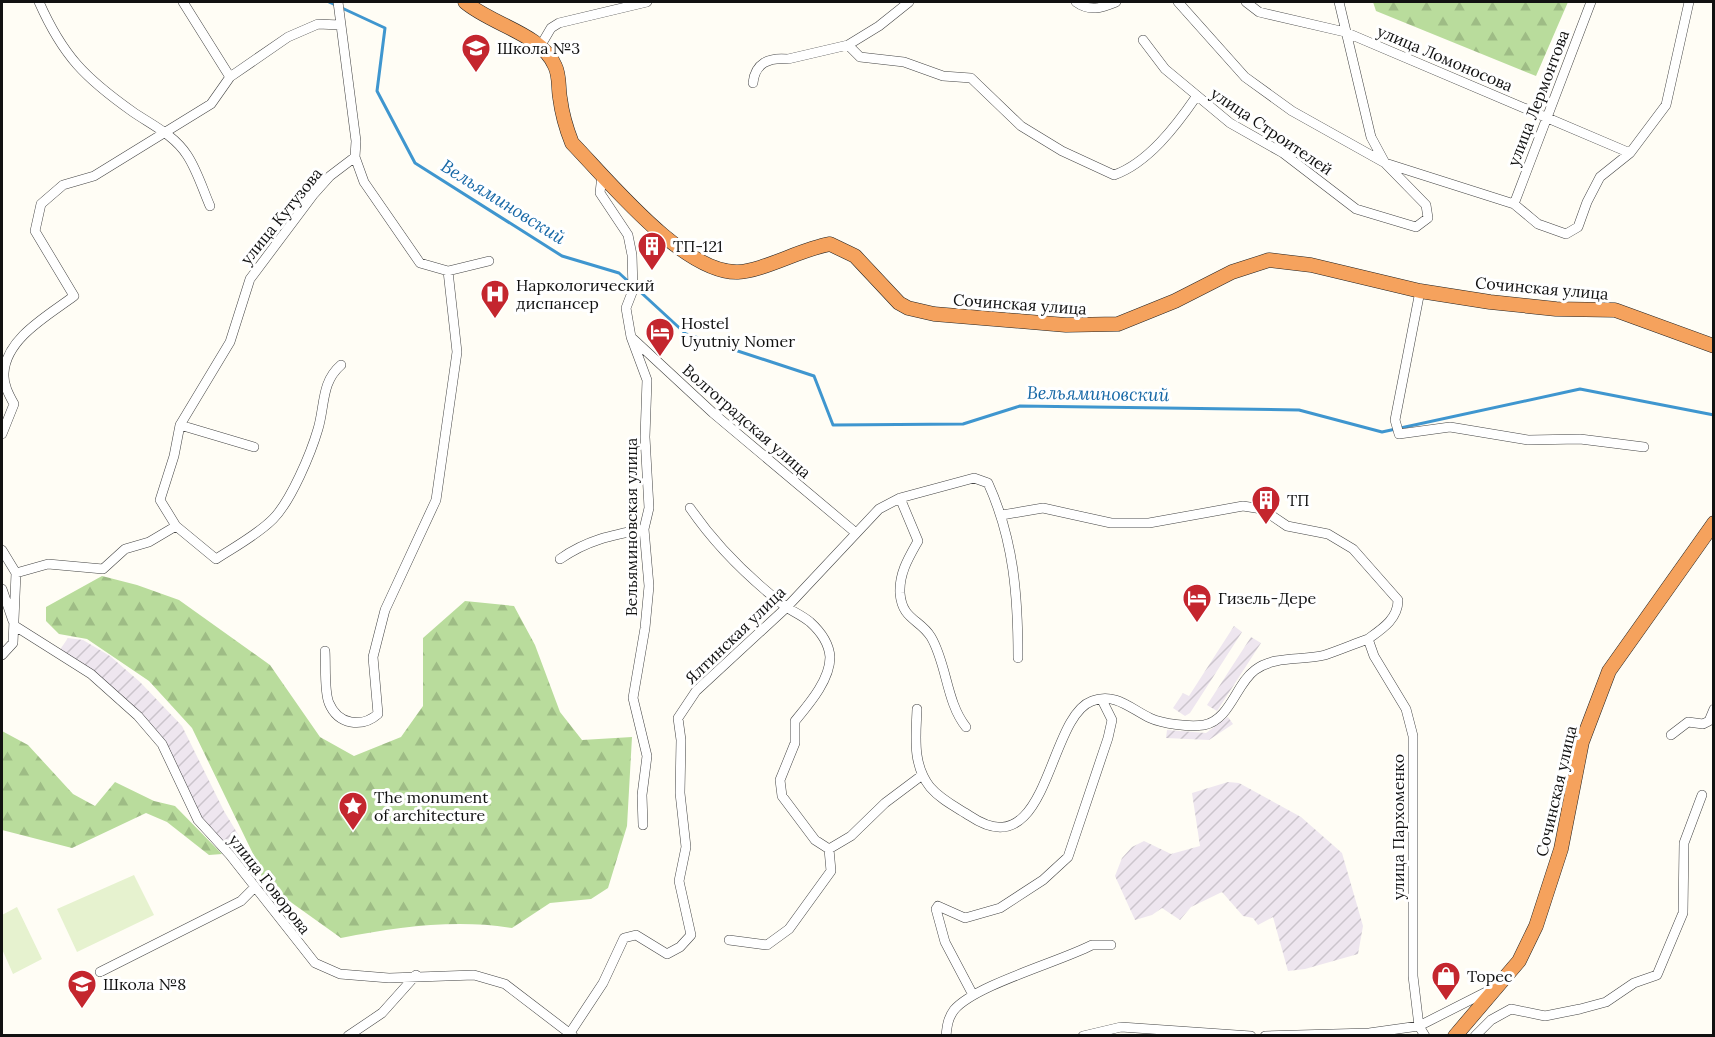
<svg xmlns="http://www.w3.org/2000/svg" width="1715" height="1037" font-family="Lora,serif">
  <defs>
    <pattern id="industrial-furrows" width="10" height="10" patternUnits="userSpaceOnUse" patternTransform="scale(1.5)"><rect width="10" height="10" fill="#eee6ef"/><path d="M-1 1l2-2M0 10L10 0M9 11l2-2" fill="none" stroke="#cbc4cc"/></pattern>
    <pattern id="forest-firs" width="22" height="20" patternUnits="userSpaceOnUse" patternTransform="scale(1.5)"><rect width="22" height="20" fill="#b9dc9c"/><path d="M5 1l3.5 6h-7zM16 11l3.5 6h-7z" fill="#9ebc85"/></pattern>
  </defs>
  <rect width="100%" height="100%" fill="#fffdf5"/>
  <path fill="url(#industrial-furrows)" d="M 1234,626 L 1242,632 L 1190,713 L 1185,716 L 1173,708 L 1183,693 L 1189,696 Z
    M 1251,637 L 1261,643 L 1217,711 L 1207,705 Z
    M 68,638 L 83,640 L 110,656 L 140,682 L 182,726 L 224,811 L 242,841 L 245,858 L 232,854 L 220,843 L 193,805 L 164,744 L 59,651 Z
    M 1228,717 L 1233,724 L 1209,740 L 1166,738 L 1167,730 L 1206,733 Z
    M 1228,782 L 1239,783 L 1301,817 L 1342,853 L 1363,926 L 1358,954 L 1305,969 L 1288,971 L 1273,917 L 1258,925 L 1253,918 L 1243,916 L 1222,892 L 1191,907 L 1180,920 L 1162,908 L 1152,915 L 1135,920 L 1115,876 L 1122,858 L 1132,847 L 1144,841 L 1171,854 L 1200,846 L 1192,793 Z"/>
  <path fill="url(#forest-firs)" d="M 1373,2 L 1568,2 L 1536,76 L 1376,11 Z
    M 102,576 L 137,585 L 179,600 L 270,665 L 320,737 L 354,756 L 401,737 L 423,706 L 423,638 L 465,601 L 514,606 L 535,645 L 560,712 L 582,740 L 632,737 L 627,826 L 608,888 L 591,899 L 550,903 L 512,928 C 454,919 399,927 341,938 L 264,883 L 256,860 L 192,728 L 149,681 L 87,639 L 59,634 L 46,621 L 46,607 Z
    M 2,731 L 28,745 L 73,794 L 95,806 L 115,782 L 154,801 L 175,806 L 222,854 L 209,855 L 167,822 L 146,813 L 72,848 L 2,830 Z"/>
  <path fill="#e6f2cf" d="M 134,875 L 154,915 L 77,952 L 57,909 Z
    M 17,907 L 42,959 L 13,974 L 2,949 L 2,915 Z"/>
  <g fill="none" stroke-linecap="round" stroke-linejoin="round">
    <path stroke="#3f96cf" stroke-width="3" d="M 329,2 L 385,28 L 377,91 L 415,163 L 562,256 L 619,273 L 630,283
      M 635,287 L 686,334 L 814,376 L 833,425 L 963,424 L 1020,406 L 1299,410 L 1382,432 L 1580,389 L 1714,415"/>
    <g stroke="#444" stroke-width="10">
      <path id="minor" d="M 39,2 C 63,56 85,78 133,112 C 152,125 174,135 187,155 C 197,170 203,190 210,206
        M 183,2 L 230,77
        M 338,2 L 356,141 L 355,157 L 364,182 L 420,263 L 448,271 L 489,261
        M 1076,2 C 1090,12 1101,8 1116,2
        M 1178,2 L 1245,77 L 1292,111 L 1385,163 L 1514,204 L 1538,224 L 1566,234 L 1578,227 L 1587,202 L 1600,177 L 1630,153 L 1666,105 L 1689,2
        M 1246,2 L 1259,12 L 1345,32 L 1630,153
        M 1143,40 L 1165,69 L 1230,123 L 1283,153 L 1356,209 L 1416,227 L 1428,218 L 1426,205 L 1385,163 L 1371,137 L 1339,2
        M 541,45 L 551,28 L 559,23 L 647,2
        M 848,45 L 860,57 L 904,62 L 943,76 L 971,78 L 1021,126 L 1062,151 L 1114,175 C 1148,163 1176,126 1196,97
        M 753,83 C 755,63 769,57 788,59 L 848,45 L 879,26 L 909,2
        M 602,175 L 600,193 L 628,235 L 632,255 L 633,290 L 626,308 L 631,337 L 713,413 L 856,533
        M 1514,204 L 1591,2
        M 1420,291 L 1395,420 L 1399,434 L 1450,427 L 1528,440 L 1580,439 L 1644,447
        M 631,337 L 647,380 L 645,437 L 649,508 L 644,529 L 649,586 L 645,628 L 633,698 L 647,756 L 642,795 L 643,825
        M 341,365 C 321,382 325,406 318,429 C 311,453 291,501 273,519 C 257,535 236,546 216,559 L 176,526 L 160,500 L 174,456 L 180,425 L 230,342 L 250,279 L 313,195 L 330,176 L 355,157
        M 180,425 L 254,447
        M 2,434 L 14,404 C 9,395 3,384 4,373 C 6,338 49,315 74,296 L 35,231 L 41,204 L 63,185 L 94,176 L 211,104 L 230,77 L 288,37 L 318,24 L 340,25
        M 900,498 L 918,541 C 909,557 899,573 900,593 C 902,620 920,619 931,637 C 947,664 946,702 966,727
        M 690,508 C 716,546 750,579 786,607 C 794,612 803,616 810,622 C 820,631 829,643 830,657 C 830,680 809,704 795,721 L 795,743 L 780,780 L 782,796 L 815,840 L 829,849 L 851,836 L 885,803 L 921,776
        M 1002,515 L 1043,508 L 1111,523 L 1149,523 L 1243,506 L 1262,509 L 1287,526 L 1328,534 L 1353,549 L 1398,600 C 1398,619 1382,629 1368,639 L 1374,656 L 1406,709 L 1413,736 L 1413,976 L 1419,1026 L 1425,1036
        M 2,550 L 16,573 L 13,643 L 2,655
        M 560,559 C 587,540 612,535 644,529
        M 16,573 L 48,564 L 103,569 L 125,549 L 149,542 L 176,526
        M 2,589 L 13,621
        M 15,626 L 91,674 L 138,716 L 162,744 L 198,820 L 230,855 L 315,963 L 340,974 L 389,978 L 474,975 L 505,984 L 573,1036
        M 325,651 C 326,664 324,692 329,703 C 338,725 362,728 378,714 L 373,657 L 385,610 L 436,500 L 457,352 L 448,271
        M 917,709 C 916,736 912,764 930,787 C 941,800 956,807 970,816 C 1049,869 1047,717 1092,701 C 1115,692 1131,709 1150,718 C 1163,724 1189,727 1204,725 C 1230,720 1236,684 1255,670 C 1275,655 1303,661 1325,655 C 1340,650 1354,644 1368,639
        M 1671,735 L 1688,722 L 1703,724 L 1709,721 L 1714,709
        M 729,940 L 767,945 L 789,929 L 831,871 L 829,849
        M 100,972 L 241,901 L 255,887
        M 973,995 L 945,942 L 936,909 L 938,906 L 965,918 L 1000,908 L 1043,880 L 1068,857 L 1108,738 L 1112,720 L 1102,700
        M 570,1033 L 603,983 L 624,938 L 636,935 L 667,954 L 680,947 L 691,935 L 679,881 L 686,847 L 680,793 L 681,740 L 678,718 L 696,691 L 787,607 L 879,509 L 900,498 L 974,478 L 988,483 C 1014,540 1018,597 1018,658
        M 348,1036 L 382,1013 L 416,975
        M 946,1036 C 947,1026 948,1018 954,1010 C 975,985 1059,962 1092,945 L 1111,945
        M 1083,1036 L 1121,1027 L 1251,1036
        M 1265,1036 L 1369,1033 L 1419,1026 L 1492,989
        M 1475,1036 L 1491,1020 L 1511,1009 L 1545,1016 L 1580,1009 L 1606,1002 L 1634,983 L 1657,975 L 1683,913 L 1684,843 L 1702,795"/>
    </g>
    <g stroke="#222" stroke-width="15">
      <path id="highway" d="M 465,2 C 492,25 542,34 555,66 C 560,76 558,87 560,98 C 562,114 566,128 572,143 C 608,180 684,274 738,272 C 763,271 801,249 830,244 L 855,256 L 899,303 L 908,308 L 934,314 L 1066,325 L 1118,324 L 1175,301 L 1232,272 L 1269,260 L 1311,265 L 1420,291 L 1490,302 L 1556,309 L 1615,310 L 1714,346
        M 1455,1036 L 1519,961 L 1536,926 L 1561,849 L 1582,742 L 1609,671 L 1714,523"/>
    </g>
    <use href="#minor" stroke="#fff" stroke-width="9"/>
    <use href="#highway" stroke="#f5a25d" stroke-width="14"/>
  </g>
  <defs>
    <g id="school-pin" transform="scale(1.5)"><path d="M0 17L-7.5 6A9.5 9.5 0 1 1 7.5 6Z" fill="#c4262e" stroke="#fff"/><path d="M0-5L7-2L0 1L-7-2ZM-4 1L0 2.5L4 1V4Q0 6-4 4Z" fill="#fff"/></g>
    <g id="building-pin" transform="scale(1.5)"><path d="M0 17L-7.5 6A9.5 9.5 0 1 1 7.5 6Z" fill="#c4262e" stroke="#fff"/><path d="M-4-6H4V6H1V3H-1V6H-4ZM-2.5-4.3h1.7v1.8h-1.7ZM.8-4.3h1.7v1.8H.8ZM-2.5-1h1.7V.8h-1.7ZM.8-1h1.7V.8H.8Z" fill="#fff"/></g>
    <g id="hospital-pin" transform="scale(1.5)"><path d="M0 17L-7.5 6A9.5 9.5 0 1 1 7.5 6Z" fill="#c4262e" stroke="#fff"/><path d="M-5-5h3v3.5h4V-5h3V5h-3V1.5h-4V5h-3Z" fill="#fff"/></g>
    <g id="hotel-pin" transform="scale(1.5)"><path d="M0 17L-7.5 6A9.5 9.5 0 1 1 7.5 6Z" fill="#c4262e" stroke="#fff"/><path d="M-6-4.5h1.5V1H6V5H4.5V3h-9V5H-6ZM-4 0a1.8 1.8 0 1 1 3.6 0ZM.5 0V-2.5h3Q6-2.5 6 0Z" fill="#fff"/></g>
    <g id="sight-pin" transform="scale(1.5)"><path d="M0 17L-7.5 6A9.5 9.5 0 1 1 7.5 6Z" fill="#c4262e" stroke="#fff"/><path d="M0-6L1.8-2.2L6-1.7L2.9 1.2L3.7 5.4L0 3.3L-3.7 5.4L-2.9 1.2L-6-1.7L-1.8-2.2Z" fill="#fff"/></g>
    <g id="shop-pin" transform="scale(1.5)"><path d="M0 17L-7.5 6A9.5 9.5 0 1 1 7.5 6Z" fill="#c4262e" stroke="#fff"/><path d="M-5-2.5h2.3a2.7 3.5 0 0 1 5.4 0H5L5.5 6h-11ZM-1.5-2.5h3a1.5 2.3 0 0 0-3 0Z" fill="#fff"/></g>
  </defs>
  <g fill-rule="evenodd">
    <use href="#school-pin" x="476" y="48"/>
    <use href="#building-pin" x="652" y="246"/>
    <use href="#hospital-pin" x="495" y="294"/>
    <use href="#hotel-pin" x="660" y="332"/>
    <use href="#building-pin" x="1266" y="500"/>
    <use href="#hotel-pin" x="1197" y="598"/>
    <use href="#sight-pin" x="353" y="806"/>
    <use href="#shop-pin" x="1446" y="976"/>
    <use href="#school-pin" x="82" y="984"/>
  </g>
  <g text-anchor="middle" stroke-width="6" stroke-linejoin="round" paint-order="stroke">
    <g font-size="16" fill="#111" stroke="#fff" text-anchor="start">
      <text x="497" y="54">Школа №3</text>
      <text x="673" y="252">ТП-121</text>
      <text x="516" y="291">Наркологический<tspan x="516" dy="18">диспансер</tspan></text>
      <text x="681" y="329">Hostel<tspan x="681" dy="18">Uyutniy Nomer</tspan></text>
      <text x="1287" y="506">ТП</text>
      <text x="1218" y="604">Гизель-Дере</text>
      <text x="374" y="803">The monument<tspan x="374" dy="18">of architecture</tspan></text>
      <text x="1467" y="982">Торес</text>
      <text x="103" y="990">Школа №8</text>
    </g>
    <g font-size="16" fill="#111" stroke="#fff">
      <text transform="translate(1445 58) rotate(23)" y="6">улица Ломоносова</text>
      <text transform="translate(1538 98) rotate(-69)" y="6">улица Лермонтова</text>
      <text transform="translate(1272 131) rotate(34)" y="6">улица Строителей</text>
      <text transform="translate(281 216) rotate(-51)" y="6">улица Кутузова</text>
      <text transform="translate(1542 288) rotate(5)" y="6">Сочинская улица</text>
      <text transform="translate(1020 304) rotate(4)" y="6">Сочинская улица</text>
      <text transform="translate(747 421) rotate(41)" y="6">Волгоградская улица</text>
      <text transform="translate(631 527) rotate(-90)" y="6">Вельяминовская улица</text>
      <text transform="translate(735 635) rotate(-44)" y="6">Ялтинская улица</text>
      <text transform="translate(1556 791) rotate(-77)" y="6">Сочинская улица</text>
      <text transform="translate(1398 827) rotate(-90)" y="6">улица Пархоменко</text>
      <text transform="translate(270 884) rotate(52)" y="6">улица Говорова</text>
    </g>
    <g font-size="18" font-style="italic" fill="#1768a6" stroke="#fff">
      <text transform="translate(503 202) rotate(32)" y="6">Вельяминовский</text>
      <text transform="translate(1098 394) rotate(1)" y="6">Вельяминовский</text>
    </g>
  </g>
  <rect width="1715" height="1037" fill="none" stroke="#111111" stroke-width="6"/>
</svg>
